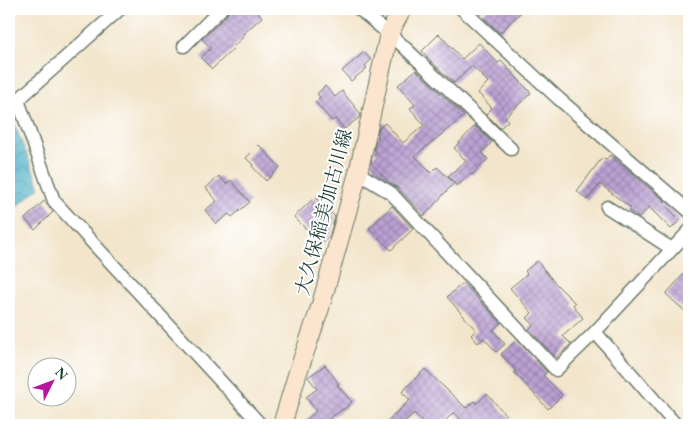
<svg xmlns="http://www.w3.org/2000/svg" width="698" height="434" font-family="'EB Garamond','Noto Serif JP',serif">
  <defs>
    <pattern id="water-waves" width="16" height="10" patternUnits="userSpaceOnUse" patternTransform="scale(1.25)"><rect width="16" height="10" fill="#44abc4"/><path d="M0 5q4-4 8 0t8 0" fill="none" stroke="#388ca0"/></pattern>
    <pattern id="building-cross-hatch" width="8" height="8" patternUnits="userSpaceOnUse" patternTransform="scale(1.25)"><rect width="8" height="8" fill="#bba1d3"/><path d="M0 0l8 8M0 8l8-8" fill="none" stroke="#9784ac"/></pattern>
  </defs>
  <rect width="100%" height="100%" fill="#fff"/>
  <filter id="ink" filterUnits="userSpaceOnUse"><feTurbulence type="fractalNoise" baseFrequency=".02" numOctaves="2"/><feDisplacementMap in="SourceGraphic" scale="10" xChannelSelector="R" yChannelSelector="G"/><feConvolveMatrix kernelMatrix="1 2 1 2 8 2 1 2 1" color-interpolation-filters="sRGB"/></filter>
  <filter id="wash" filterUnits="userSpaceOnUse"><feTurbulence type="fractalNoise" baseFrequency=".0096" numOctaves="4" result="noise"/><feDisplacementMap in="SourceGraphic" scale="20" xChannelSelector="R" yChannelSelector="G"/><feGaussianBlur stdDeviation="1.12" result="paint"/><feColorMatrix in="noise" values="0 0 0 0 0 0 0 0 0 0 0 0 0 0 0 0 0 1.4 0 .05"/><feComposite in="paint" operator="in"/></filter>
  <g filter="url(#wash)">
    <rect width="100%" height="100%" fill="#f2e5cb"/>
    <path fill="url(#water-waves)" stroke="#32747c" d="M 9,111 L 40,187 L 9,213 Z"/>
    <g id="blocks">
      <path fill="url(#building-cross-hatch)" d="M 229,9 L 255,9 L 262,17 L 243,34 L 245,35 L 233,47 L 234,48 L 212,69 L 201,58 L 211,48 L 202,39 L 227,15 Z
        M 487,9 L 524,9 L 500,33 L 481,15 Z
        M 439,34 L 462,59 L 479,43 L 498,63 L 501,61 L 531,93 L 505,117 L 508,121 L 500,128 L 486,114 L 492,108 L 478,93 L 488,82 L 472,66 L 454,83 L 429,59 L 422,51 Z
        M 364,52 L 371,60 L 365,66 L 367,68 L 351,81 L 342,71 Z
        M 416,70 L 464,116 L 415,156 L 431,173 L 437,167 L 454,183 L 424,216 L 397,187 L 389,182 L 371,163 L 372,157 L 377,153 L 374,149 L 376,140 L 379,138 L 377,136 L 379,128 L 385,123 L 403,143 L 424,125 L 410,108 L 415,105 L 398,85 Z
        M 325,86 L 335,97 L 342,91 L 360,113 L 360,117 L 344,129 L 335,119 L 332,121 L 315,102 L 320,97 L 317,94 Z
        M 475,126 L 492,142 L 482,153 L 488,159 L 472,175 L 471,174 L 457,186 L 448,176 L 466,161 L 454,148 Z
        M 259,145 L 280,167 L 266,181 L 252,166 L 253,165 L 246,158 Z
        M 610,155 L 665,201 L 664,204 L 680,220 L 671,229 L 649,207 L 639,218 L 629,210 L 631,208 L 600,184 L 587,200 L 577,191 L 602,158 L 606,160 Z
        M 219,176 L 226,184 L 231,180 L 250,202 L 232,217 L 229,214 L 216,224 L 205,210 L 217,201 L 206,188 Z
        M 315,197 L 335,217 L 329,237 L 321,244 L 294,217 Z
        M 44,201 L 53,212 L 35,230 L 25,219 Z
        M 392,206 L 413,229 L 391,250 L 369,228 Z
        M 537,261 L 555,283 L 575,303 L 573,305 L 583,318 L 563,336 L 571,344 L 556,358 L 529,329 L 534,325 L 527,318 L 532,313 L 510,288 L 527,274 L 525,271 Z
        M 689,268 L 689,315 L 666,294 Z
        M 463,283 L 501,323 L 493,330 L 505,344 L 496,352 L 484,338 L 478,343 L 471,335 L 476,330 L 447,297 Z
        M 517,340 L 547,372 L 543,375 L 562,395 L 548,409 L 514,372 L 516,371 L 501,354 Z
        M 325,365 L 339,384 L 337,385 L 352,402 L 343,410 L 343,409 L 320,425 L 300,425 L 316,411 L 306,397 L 317,389 L 308,377 Z
        M 425,369 L 466,408 L 475,401 L 476,404 L 487,394 L 515,425 L 466,425 L 454,412 L 441,425 L 426,425 L 414,413 L 401,425 L 383,425 L 410,400 L 402,392 Z"/>
    </g>
  </g>
  <g filter="url(#ink)">
    <use href="#blocks" fill-opacity="0" stroke="#697869" stroke-width="1"/>
    <g fill="none" stroke-linecap="round" stroke-linejoin="round">
      <g stroke="#697869" stroke-width="15">
        <path id="minor" d="M 120,9 L 18,100 L 54,201 L 261,425
          M 359,9 L 401,44 L 511,149
          M 462,9 L 559,99 L 689,211
          M 184,46 L 221,9
          M 358,173 L 391,193 L 556,370 L 595,332 L 689,231
          M 607,207 L 672,249
          M 595,332 L 676,425"/>
      </g>
      <g stroke="#697869" stroke-width="20">
        <path id="secondary" d="M 282,425 L 297,375 L 320,308 L 358,173 L 389,34 L 402,9"/>
      </g>
      <use href="#minor" stroke="#fff" stroke-width="12"/>
      <use href="#secondary" stroke="#fbe5cf" stroke-width="18"/>
    </g>
  </g>
  <g text-anchor="middle" stroke-width="4" stroke-linejoin="round" paint-order="stroke">
    <g font-size="19" fill="#1f3d34" stroke="#fff">
      <text transform="translate(323 212) rotate(-75)" y="7">大久保稲美加古川線</text>
    </g>
  </g>
  <rect width="698" height="434" fill="none" stroke="#fff" stroke-width="30"/>
  <g transform="translate(52 382) rotate(48)"><circle r="24" fill="#ffffff" stroke="#a5b1ae"/>
  <path d="M0-4L9 19L0 12L-9 19Z" fill="#b5179e"/>
  <text y="-8" font-size="14" font-weight="bold" text-anchor="middle" fill="#1f3d34">N</text>
  </g>
</svg>
